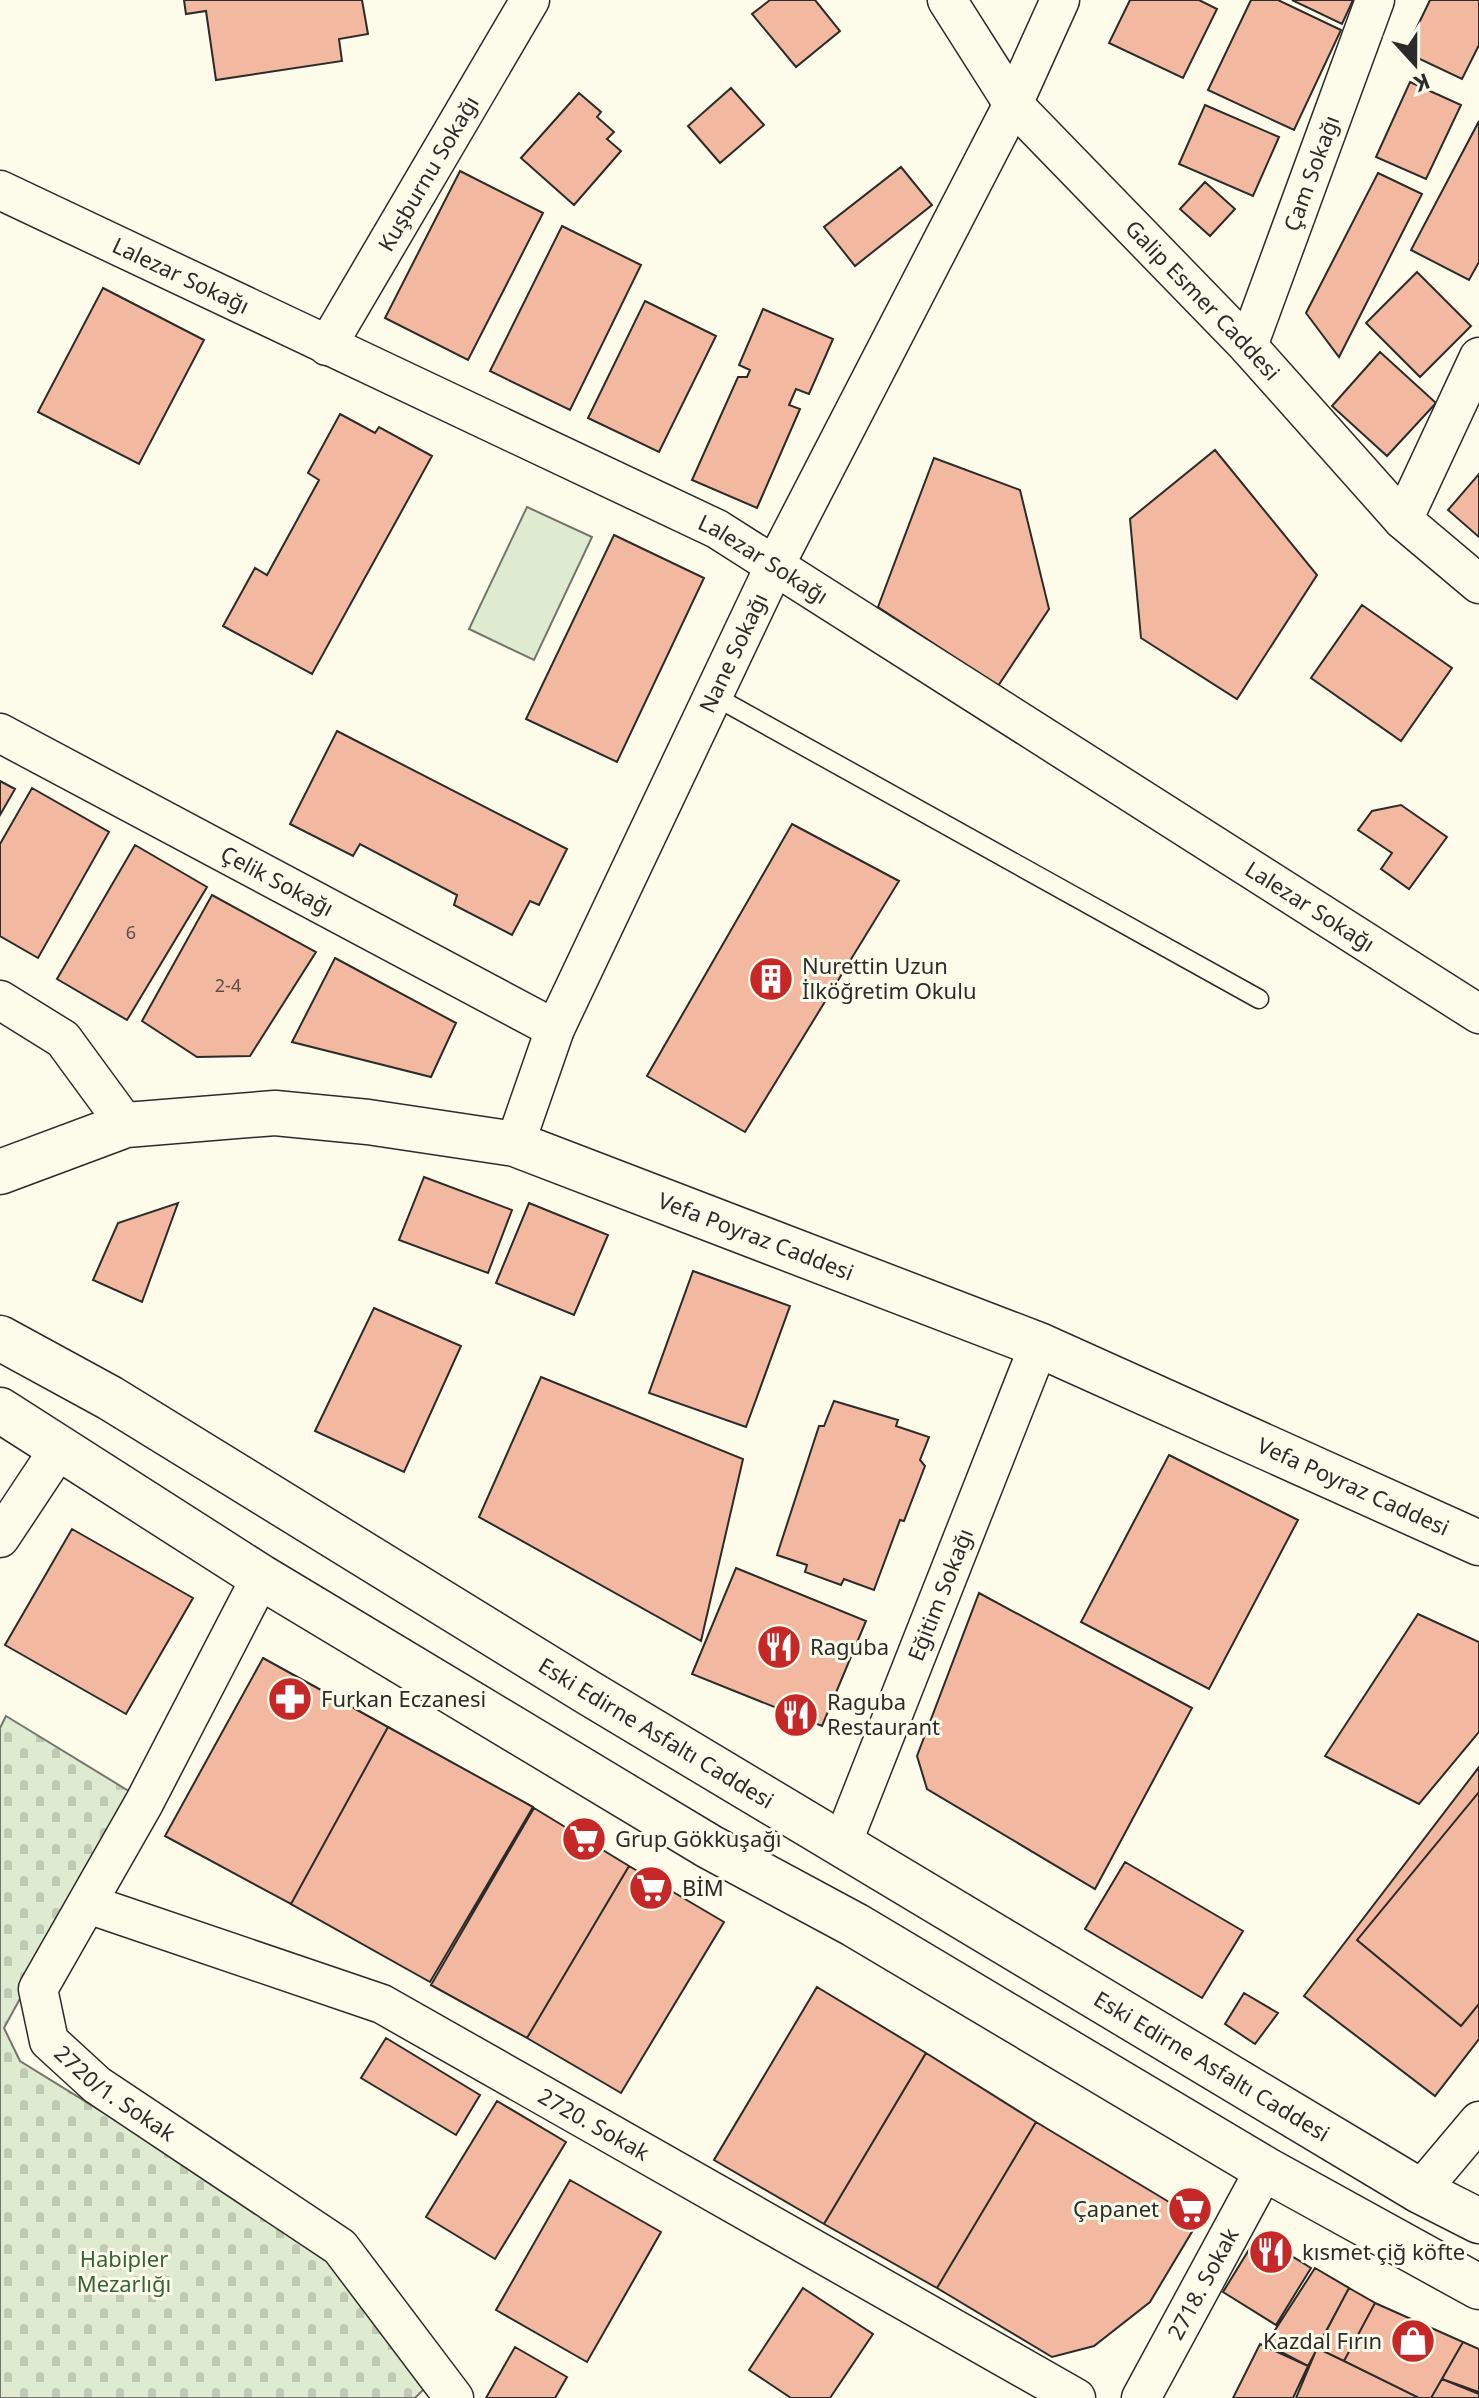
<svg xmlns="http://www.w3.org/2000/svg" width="1479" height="2398" font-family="'Noto Sans',sans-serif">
  <defs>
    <pattern id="cemetery-stones" width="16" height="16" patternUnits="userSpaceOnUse" patternTransform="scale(2)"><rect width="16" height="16" fill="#deebd1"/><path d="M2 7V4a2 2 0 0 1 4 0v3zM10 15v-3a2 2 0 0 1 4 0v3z" fill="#bfcab4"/></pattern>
  </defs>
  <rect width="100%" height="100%" fill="#fdfbea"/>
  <path fill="url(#cemetery-stones)" stroke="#74746e" stroke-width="2" d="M 6,1716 L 132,1793 L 4,2028 L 20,2061 L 326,2250 L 432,2381 L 415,2398 L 0,2398 L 0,1728 Z"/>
  <path fill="#deebd1" stroke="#74746e" stroke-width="2" d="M 527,507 L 592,537 L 534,660 L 469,629 Z"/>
  <path fill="#f2b8a0" stroke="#2b2b2b" stroke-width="2" d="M 184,0 L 362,0 L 368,34 L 339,39 L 342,61 L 216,80 L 206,11 L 186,14 Z
    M 770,0 L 815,0 L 840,31 L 796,67 L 752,14 Z
    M 1130,0 L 1199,0 L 1217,9 L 1183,78 L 1109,43 Z
    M 1251,0 L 1278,0 L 1341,30 L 1294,130 L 1208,90 Z
    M 1292,0 L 1353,0 L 1342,24 Z
    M 1430,0 L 1479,0 L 1479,45 L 1462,79 L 1405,52 Z
    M 1410,82 L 1461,105 L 1426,179 L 1376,157 Z
    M 731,88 L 764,125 L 720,163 L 688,126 Z
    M 579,93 L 601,112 L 597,117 L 614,132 L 607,139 L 621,151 L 574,205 L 521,158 Z
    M 1205,105 L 1279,137 L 1253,196 L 1179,164 Z
    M 1479,121 L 1479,262 L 1469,280 L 1411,250 Z
    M 901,167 L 932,205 L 855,266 L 824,227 Z
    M 460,171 L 543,213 L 468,360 L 385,318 Z
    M 1378,173 L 1422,194 L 1339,357 L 1306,313 Z
    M 1205,182 L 1235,209 L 1210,236 L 1180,209 Z
    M 562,226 L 641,265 L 570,410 L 490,371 Z
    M 1417,272 L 1471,326 L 1420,377 L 1366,323 Z
    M 103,288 L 204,340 L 139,464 L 38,412 Z
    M 645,301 L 716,336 L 659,452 L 588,418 Z
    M 763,309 L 833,339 L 809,394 L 796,389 L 789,405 L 800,409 L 757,508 L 692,480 L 738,377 L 747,377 L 750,370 L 739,365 Z
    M 1380,352 L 1436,403 L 1387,456 L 1332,406 Z
    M 340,414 L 375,433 L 379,427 L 432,456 L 312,674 L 223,626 L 255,568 L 267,575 L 319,480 L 308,473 Z
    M 1215,450 L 1317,575 L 1237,699 L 1141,638 L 1130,519 Z
    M 934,458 L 1020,490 L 1049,609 L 998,686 L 878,607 Z
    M 1479,474 L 1479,537 L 1448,510 Z
    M 614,535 L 704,578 L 617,762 L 526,719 Z
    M 1362,605 L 1452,668 L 1401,741 L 1311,678 Z
    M 337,731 L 567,849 L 539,905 L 530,901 L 512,935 L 454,905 L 457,895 L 360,844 L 353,856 L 290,824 Z
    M 0,781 L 15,789 L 0,815 Z
    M 32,788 L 109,832 L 38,958 L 0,936 L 0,844 Z
    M 1401,805 L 1447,837 L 1409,889 L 1381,869 L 1392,853 L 1358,830 L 1372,811 Z
    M 792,824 L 899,881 L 745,1132 L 647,1076 Z
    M 135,845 L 207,887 L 127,1020 L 57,979 Z
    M 212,895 L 316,952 L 250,1056 L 197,1057 L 142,1021 Z
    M 335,958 L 456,1023 L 431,1077 L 292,1042 Z
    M 424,1177 L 512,1210 L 488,1273 L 399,1240 Z
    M 178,1203 L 142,1302 L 93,1280 L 118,1223 Z
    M 529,1203 L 608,1235 L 574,1315 L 496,1283 Z
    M 693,1271 L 790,1306 L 746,1427 L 649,1393 Z
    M 374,1308 L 461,1346 L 404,1472 L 315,1431 Z
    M 541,1377 L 743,1459 L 701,1641 L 479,1517 Z
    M 834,1401 L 898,1420 L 896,1426 L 929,1437 L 920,1460 L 925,1466 L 904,1521 L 900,1520 L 874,1590 L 844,1579 L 841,1585 L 805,1572 L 807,1565 L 777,1555 L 819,1426 L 824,1426 Z
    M 1169,1455 L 1298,1520 L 1209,1689 L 1081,1622 Z
    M 72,1529 L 193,1598 L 126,1714 L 5,1645 Z
    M 736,1568 L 866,1621 L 822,1726 L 692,1674 Z
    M 979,1593 L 1192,1708 L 1095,1889 L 927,1789 L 917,1756 Z
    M 1418,1614 L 1479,1642 L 1479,1732 L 1419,1804 L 1325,1756 Z
    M 263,1658 L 388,1727 L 291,1904 L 165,1836 Z
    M 388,1727 L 533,1807 L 430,1982 L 291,1904 Z
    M 1479,1767 L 1479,2039 L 1435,2096 L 1304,1996 Z
    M 1479,1792 L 1479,2004 L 1461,2026 L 1357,1940 Z
    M 534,1808 L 629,1866 L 527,2038 L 431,1985 Z
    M 1125,1862 L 1243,1931 L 1202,1998 L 1085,1929 Z
    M 629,1866 L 724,1922 L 621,2093 L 527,2038 Z
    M 817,1987 L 926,2053 L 824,2224 L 714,2160 Z
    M 1244,1993 L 1278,2013 L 1255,2044 L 1225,2024 Z
    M 386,2038 L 480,2095 L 456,2135 L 361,2078 Z
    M 926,2053 L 1036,2122 L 937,2288 L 824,2224 Z
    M 497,2101 L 566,2142 L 495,2259 L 426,2217 Z
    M 1036,2122 L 1199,2220 L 1150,2302 L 1094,2346 L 1052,2357 L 937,2288 Z
    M 570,2180 L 661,2232 L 587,2362 L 496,2310 Z
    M 1258,2235 L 1311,2268 L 1276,2325 L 1223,2292 Z
    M 1315,2268 L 1349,2288 L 1308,2366 L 1266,2344 Z
    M 803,2288 L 873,2334 L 830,2398 L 791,2398 L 749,2370 Z
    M 1349,2288 L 1375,2303 L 1344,2361 L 1317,2348 Z
    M 1375,2303 L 1463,2342 L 1431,2398 L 1419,2398 L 1344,2361 Z
    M 1463,2342 L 1479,2349 L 1479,2392 L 1442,2379 Z
    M 1260,2344 L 1308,2366 L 1293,2398 L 1233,2398 Z
    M 515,2347 L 567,2377 L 555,2398 L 486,2398 Z
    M 1317,2348 L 1344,2361 L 1419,2398 L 1296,2398 Z
    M 1442,2379 L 1479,2394 L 1479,2398 L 1431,2398 Z"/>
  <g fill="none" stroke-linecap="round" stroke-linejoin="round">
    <g stroke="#2b2b2b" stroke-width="21">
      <path id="lane" d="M 714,696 L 1259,999"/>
    </g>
    <g stroke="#2b2b2b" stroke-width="41">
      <g id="street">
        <path id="s1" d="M 947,0 L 1013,104 L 1248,346 L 1403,520 L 1479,584"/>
        <path id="s2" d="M 0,190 L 717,529 L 1479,1014"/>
        <path id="s3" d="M 327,346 L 530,0"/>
        <path id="s4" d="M 1248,346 L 1375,0"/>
        <path d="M 1403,520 L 1479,357"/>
        <path id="s5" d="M 0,733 L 555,1029"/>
        <path d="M 0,1000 L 63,1039 L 126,1125"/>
        <path id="s6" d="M 515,1144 L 555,1029 L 775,565 L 1013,104 L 1060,0"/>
        <path d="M 0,1538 L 61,1446"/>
        <path id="s7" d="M 261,1577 L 144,1803 L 38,1989 L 49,2041 L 97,2085 L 340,2247 L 454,2398"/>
        <path id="s8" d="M 842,1844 L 1039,1345"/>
        <path id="s9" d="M 88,1904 L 382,2004 L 1076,2398"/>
        <path d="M 1420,2191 L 1479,2121"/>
        <path id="s10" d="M 1141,2398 L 1265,2169"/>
      </g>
    </g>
    <g stroke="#2b2b2b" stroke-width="47">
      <g id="secondary">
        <path id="s11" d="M 0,1172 L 126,1125 L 275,1113 L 368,1122 L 515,1144 L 1039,1345 L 1479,1543"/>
      </g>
    </g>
    <g stroke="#2b2b2b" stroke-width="47">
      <g id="primary">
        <path id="s12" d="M 0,1338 L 110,1398 L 589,1693 L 1420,2191 L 1479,2221"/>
        <path d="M 0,1410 L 261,1577 L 710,1847 L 855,1925 L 1265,2169 L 1479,2287"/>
      </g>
    </g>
    <use href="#lane" stroke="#fdfbea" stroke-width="18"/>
    <use href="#street" stroke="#fdfbea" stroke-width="38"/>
    <use href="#secondary" stroke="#fdfbea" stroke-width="44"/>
    <use href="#primary" stroke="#fdfbea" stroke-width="44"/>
  </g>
  <defs>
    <g id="building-disc" transform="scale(2.3)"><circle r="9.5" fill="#c62828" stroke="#fdfbea"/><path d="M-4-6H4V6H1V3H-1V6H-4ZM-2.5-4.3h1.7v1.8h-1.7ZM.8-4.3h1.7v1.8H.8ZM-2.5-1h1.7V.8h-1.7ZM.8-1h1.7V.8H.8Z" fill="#fff"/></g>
    <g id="restaurant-disc" transform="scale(2.3)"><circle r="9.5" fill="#c62828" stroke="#fdfbea"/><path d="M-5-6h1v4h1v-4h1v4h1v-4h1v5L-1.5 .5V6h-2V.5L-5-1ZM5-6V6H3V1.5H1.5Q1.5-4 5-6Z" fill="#fff"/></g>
    <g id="pharmacy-disc" transform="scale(2.3)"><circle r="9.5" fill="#c62828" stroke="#fdfbea"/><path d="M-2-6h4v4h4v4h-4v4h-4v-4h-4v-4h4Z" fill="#fff"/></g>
    <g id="supermarket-disc" transform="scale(2.3)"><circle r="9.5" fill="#c62828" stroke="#fdfbea"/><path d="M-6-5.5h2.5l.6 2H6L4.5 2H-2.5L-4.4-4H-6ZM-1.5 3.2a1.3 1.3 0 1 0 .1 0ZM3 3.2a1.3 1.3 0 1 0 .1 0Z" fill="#fff"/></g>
    <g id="shop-disc" transform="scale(2.3)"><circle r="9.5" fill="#c62828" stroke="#fdfbea"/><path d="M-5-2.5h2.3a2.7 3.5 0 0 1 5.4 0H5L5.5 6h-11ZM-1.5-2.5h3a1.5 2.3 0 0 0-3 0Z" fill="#fff"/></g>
  </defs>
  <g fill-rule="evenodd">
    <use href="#building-disc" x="771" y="979"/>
    <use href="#restaurant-disc" x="779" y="1647"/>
    <use href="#pharmacy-disc" x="290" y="1699"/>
    <use href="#restaurant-disc" x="796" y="1715"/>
    <use href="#supermarket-disc" x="584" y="1839"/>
    <use href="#supermarket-disc" x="651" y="1888"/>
    <use href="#supermarket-disc" x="1190" y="2209"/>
    <use href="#restaurant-disc" x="1271" y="2252"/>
    <use href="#shop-disc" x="1413" y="2341"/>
  </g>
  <g text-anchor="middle" stroke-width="6" stroke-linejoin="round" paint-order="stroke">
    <g font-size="18" fill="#5d4e48">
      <text x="131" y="939">6</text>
      <text x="228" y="992">2-4</text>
    </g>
    <g font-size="22" fill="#2b2b2b" stroke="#fdfbea">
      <text dy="8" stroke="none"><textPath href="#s3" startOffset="200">Kuşburnu Sokağı</textPath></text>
      <text dy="8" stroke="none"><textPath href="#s4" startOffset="184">Çam Sokağı</textPath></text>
      <text dy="8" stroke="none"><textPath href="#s2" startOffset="200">Lalezar Sokağı</textPath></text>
      <text dy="8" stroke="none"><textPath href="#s1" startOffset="396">Galip Esmer Caddesi</textPath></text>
      <text dy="8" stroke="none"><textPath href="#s2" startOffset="848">Lalezar Sokağı</textPath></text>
      <text dy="8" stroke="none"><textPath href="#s6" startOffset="538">Nane Sokağı</textPath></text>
      <text dy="8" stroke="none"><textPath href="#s5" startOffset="314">Çelik Sokağı</textPath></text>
      <text dy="8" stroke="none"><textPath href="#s2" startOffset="1496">Lalezar Sokağı</textPath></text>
      <text dy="8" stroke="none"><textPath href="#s11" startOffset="784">Vefa Poyraz Caddesi</textPath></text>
      <text dy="8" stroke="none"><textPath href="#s11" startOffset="1432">Vefa Poyraz Caddesi</textPath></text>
      <text dy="8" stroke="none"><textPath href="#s8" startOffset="268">Eğitim Sokağı</textPath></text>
      <text dy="8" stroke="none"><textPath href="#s12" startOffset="766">Eski Edirne Asfaltı Caddesi</textPath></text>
      <text dy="8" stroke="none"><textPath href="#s12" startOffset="1414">Eski Edirne Asfaltı Caddesi</textPath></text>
      <text dy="8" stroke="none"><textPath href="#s7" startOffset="606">2720/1. Sokak</textPath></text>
      <text dy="8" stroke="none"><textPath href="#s9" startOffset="554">2720. Sokak</textPath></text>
      <text dy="8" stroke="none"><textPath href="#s10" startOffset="130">2718. Sokak</textPath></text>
    </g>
    <g font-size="22" fill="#2b2b2b" stroke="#fdfbea" text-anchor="start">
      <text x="802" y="974">Nurettin Uzun<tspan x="802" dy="25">İlköğretim Okulu</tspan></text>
      <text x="810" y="1655">Raguba</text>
      <text x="321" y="1707">Furkan Eczanesi</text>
      <text x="827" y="1710">Raguba<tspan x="827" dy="25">Restaurant</tspan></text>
      <text x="615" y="1847">Grup Gökkuşağı</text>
      <text x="682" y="1896">BİM</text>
      <text x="1159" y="2217" text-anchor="end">Çapanet</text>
      <text x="1302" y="2260">kısmet çiğ köfte</text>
      <text x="1382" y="2349" text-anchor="end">Kazdal Fırın</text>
    </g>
    <g font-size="22" fill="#34623c" stroke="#fdfbea">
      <text x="124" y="2267">Habipler<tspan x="124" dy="25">Mezarlığı</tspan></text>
    </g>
  </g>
  <g transform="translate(1415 64) rotate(159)" stroke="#fdfbea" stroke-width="6" paint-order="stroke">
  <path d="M0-6L14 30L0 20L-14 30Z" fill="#2b2b2b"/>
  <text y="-12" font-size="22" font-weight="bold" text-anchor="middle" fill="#2b2b2b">K</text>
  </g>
</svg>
